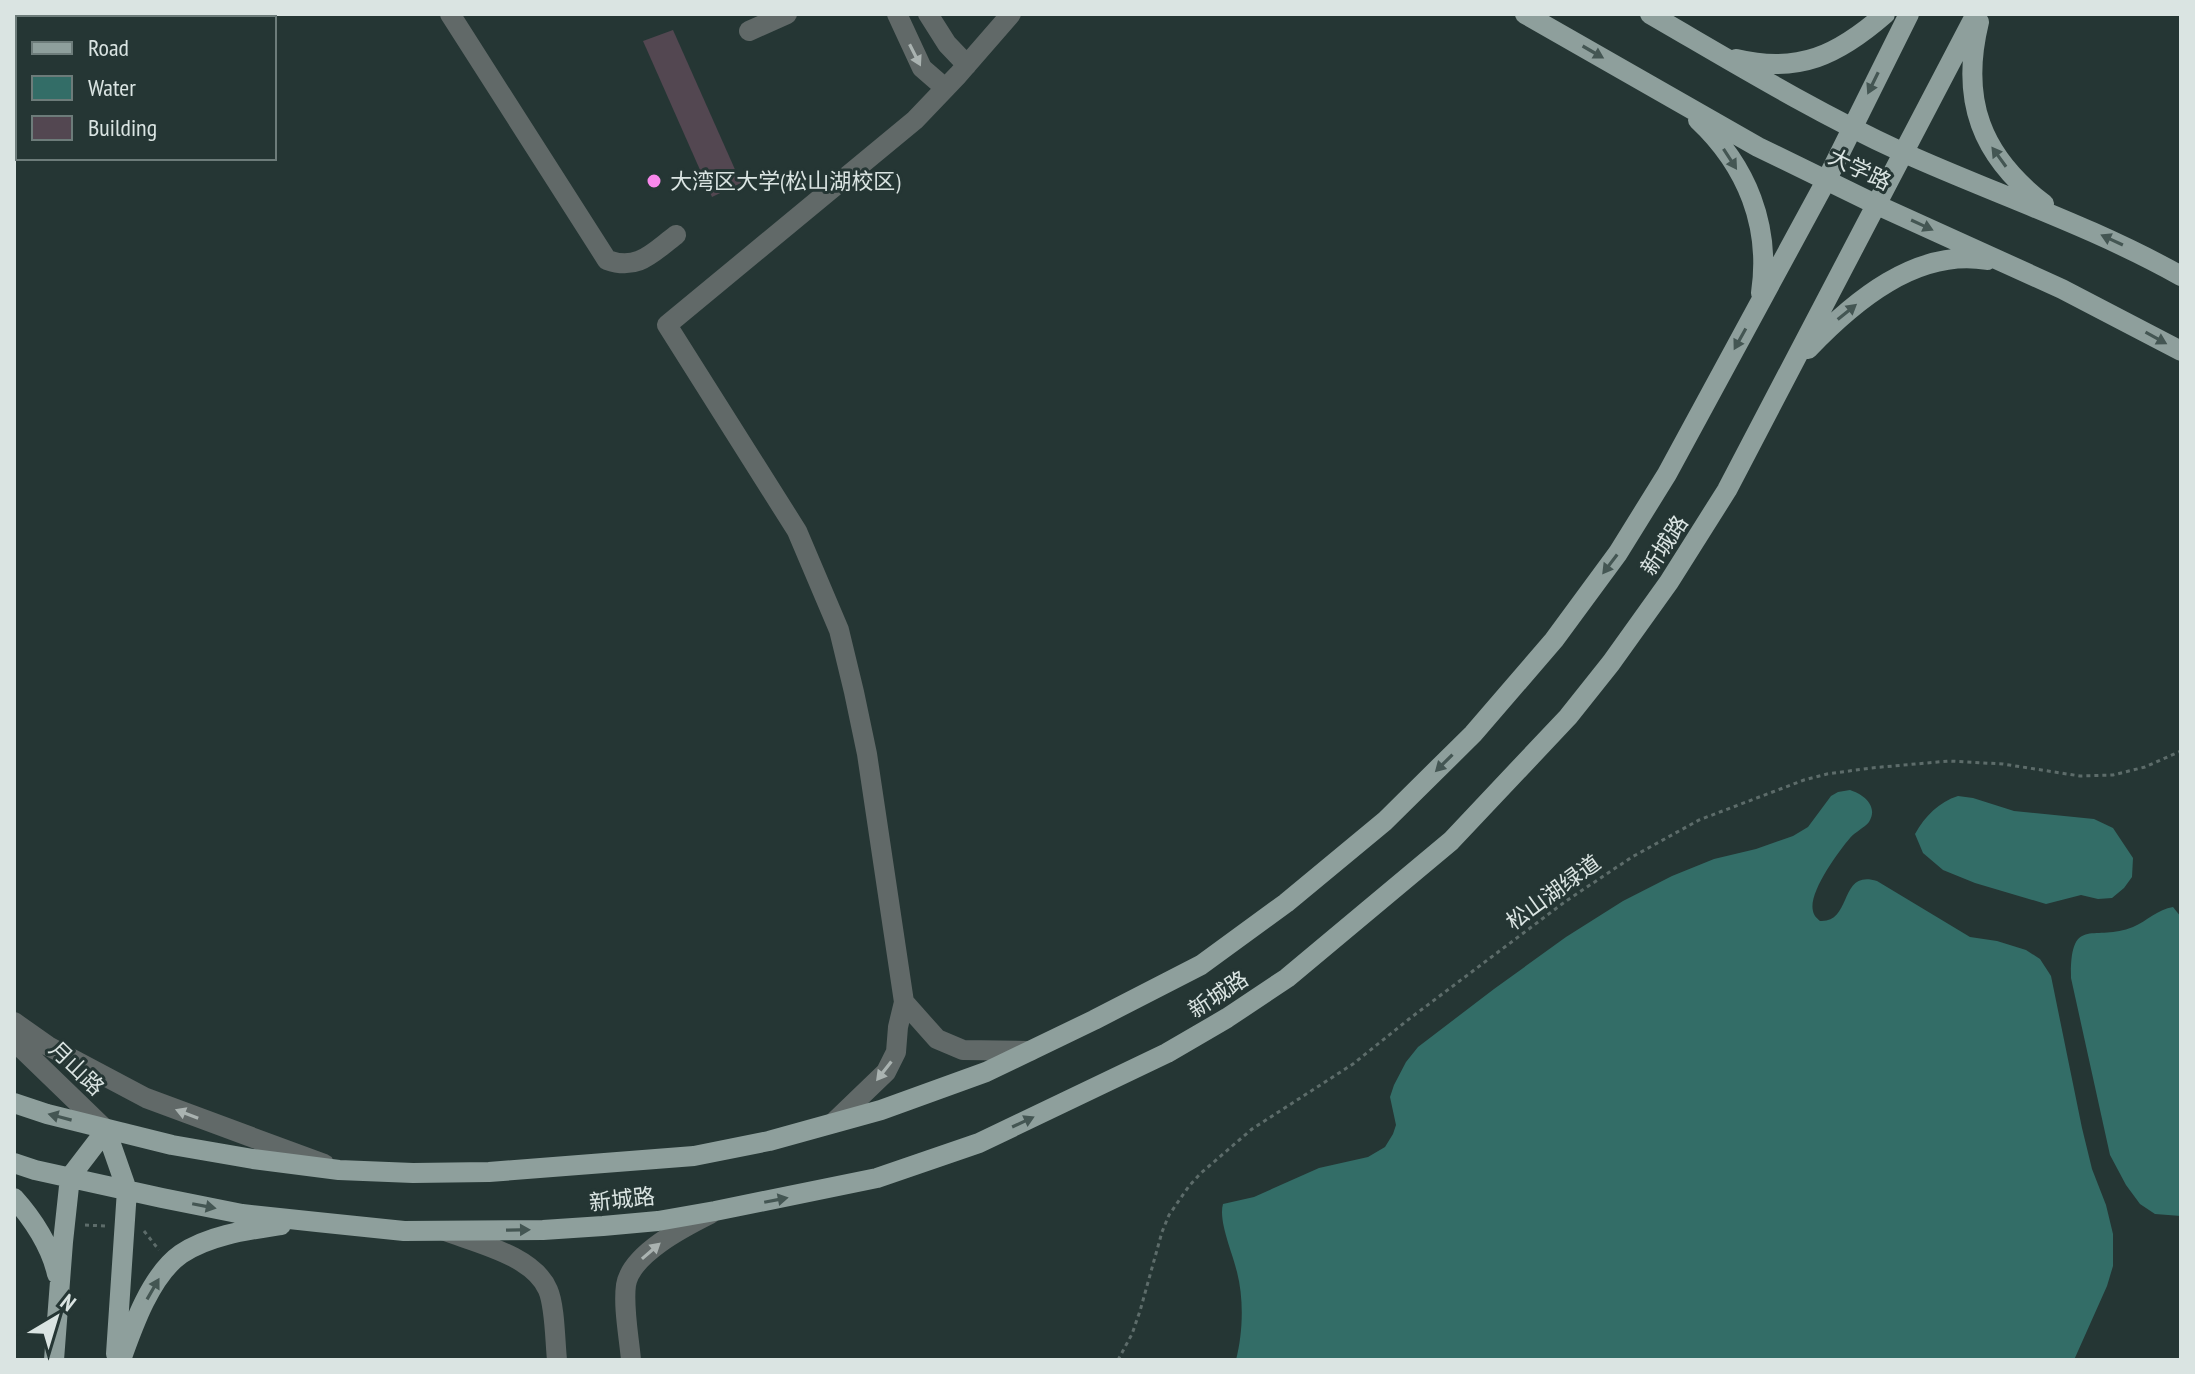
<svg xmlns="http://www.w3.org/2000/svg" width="2195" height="1374" font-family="'PT Sans Narrow','Noto Sans SC',sans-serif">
  <rect width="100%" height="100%" fill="#253634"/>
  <path fill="#336d67" d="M 1850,790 C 1863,794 1879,806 1869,822 C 1864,828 1855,832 1850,838 C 1838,852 1808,893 1813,911 C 1814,916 1816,917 1820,921 C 1853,923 1838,869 1877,881 L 1970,937 L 1997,941 L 2026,950 L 2040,959 L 2051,976 L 2082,1128 L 2092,1169 L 2106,1205 L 2113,1234 L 2113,1266 L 2107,1286 L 2074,1360 L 1236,1360 C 1243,1333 1244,1299 1237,1272 C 1233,1254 1218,1221 1223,1204 L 1254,1197 L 1319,1168 L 1368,1157 L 1385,1147 L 1393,1134 L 1396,1125 L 1390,1097 L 1394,1085 L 1406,1062 L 1418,1047 L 1494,989 L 1566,937 L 1623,901 L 1672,876 L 1714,859 L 1756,849 L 1793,836 L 1808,827 L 1831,796 L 1838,792 Z
    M 1958,796 L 1973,798 L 2014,811 L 2094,819 L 2113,828 L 2133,858 L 2132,877 L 2124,888 L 2112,898 L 2098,899 L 2081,895 L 2046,904 L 1975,883 L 1943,870 L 1923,853 L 1915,834 C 1925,816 1939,802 1958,796 Z
    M 2173,907 L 2181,917 L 2181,1216 L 2155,1214 L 2140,1204 L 2126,1185 L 2110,1155 L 2071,978 C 2070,913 2094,943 2133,927 C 2147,921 2158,909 2173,907 Z"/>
  <path fill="#534751" d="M 673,30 L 741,183 L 712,197 L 643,41 Z"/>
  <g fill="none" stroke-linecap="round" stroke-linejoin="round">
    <path stroke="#5d6c6a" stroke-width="3" stroke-dasharray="4 4" stroke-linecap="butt" d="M 85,1225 L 105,1226
      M 144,1231 L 159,1250
      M 1118,1360 L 1132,1334 L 1140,1311 L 1162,1232 L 1169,1215 L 1189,1186 L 1201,1173 L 1252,1129 L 1353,1064 L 1409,1019 L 1566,901 L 1632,857 L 1699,820 L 1804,780 L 1827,774 L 1871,768 L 1949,761 L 2003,764 L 2080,776 L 2113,775 L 2145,767 L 2181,751"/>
    <path stroke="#616968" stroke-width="20" d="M 450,14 L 607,260 C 638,271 652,253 676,235
      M 897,14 L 922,68 L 945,88
      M 928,14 L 947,44 L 967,65
      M 749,31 L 787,14
      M 904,1002 L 937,1039 L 963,1050 L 1030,1051
      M 14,1022 L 48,1046 L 146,1098 L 324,1164
      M 14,1041 L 106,1130
      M 833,1123 L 886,1072 L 896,1052 L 898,1027 L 904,1002 L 867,754 L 854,692 L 839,630 L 797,531 L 667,325 L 915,120 L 958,75 L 1011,14
      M 445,1231 C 477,1243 534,1256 548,1290 C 555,1306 555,1341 557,1360
      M 631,1360 C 629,1337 623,1307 626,1285 C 631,1254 684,1227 710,1214"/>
    <path stroke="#8e9f9c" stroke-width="20" d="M 1525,14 L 1758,147 L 1877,205 L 2062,289 L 2181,351
      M 1650,14 C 1733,62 1815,112 1902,152 C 1995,194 2092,226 2181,276
      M 1979,22 C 1960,100 1981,156 2044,204
      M 1736,59 C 1799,74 1838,55 1885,14
      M 1698,120 C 1747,166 1771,226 1761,293
      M 1808,349 C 1853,302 1916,248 1987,260
      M 14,1103 L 47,1114 L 172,1145 L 253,1159 L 339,1170 L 413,1173 L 489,1172 L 694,1156 L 769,1141 L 881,1110 L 986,1072 L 1094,1020 L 1201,965 L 1286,903 L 1385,821 L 1473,734 L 1554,640 L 1618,553 L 1667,474 L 1827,179 L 1909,14
      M 106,1130 L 127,1190 L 116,1354
      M 14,1163 L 35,1170 L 162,1198 L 242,1214 L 317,1222 L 404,1231 L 543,1230 L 603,1226 L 658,1221 L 715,1211 L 877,1178 L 979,1143 L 1167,1053 L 1227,1018 L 1287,978 L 1451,841 L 1568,717 L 1611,663 L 1669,582 L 1727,490 L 1976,14
      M 14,1198 C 33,1219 51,1247 57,1274
      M 54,1360 L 63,1242 L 70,1177 L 106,1130
      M 121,1360 C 133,1326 151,1275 181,1254 C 209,1235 248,1230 281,1225"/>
  </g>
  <defs><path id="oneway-solid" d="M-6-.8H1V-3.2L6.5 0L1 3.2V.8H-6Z" transform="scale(2)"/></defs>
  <g fill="#445653">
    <use href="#oneway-solid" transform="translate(1593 52) rotate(30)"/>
    <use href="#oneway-solid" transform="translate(1873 83) rotate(116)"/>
    <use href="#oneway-solid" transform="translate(1999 157) rotate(-126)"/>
    <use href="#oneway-solid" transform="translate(1730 159) rotate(57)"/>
    <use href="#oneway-solid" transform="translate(1922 225) rotate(25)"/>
    <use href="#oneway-solid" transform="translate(2112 240) rotate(-155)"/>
    <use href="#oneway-solid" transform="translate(1847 312) rotate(-39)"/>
    <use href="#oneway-solid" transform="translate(2156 338) rotate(29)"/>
    <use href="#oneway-solid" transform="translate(1740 339) rotate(119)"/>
    <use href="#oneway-solid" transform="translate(1610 564) rotate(127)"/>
    <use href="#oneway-solid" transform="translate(1444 763) rotate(135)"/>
    <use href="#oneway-solid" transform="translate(60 1117) rotate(-165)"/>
    <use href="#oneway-solid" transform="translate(1023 1122) rotate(-25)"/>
    <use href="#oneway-solid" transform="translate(776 1200) rotate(-11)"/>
    <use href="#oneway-solid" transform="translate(204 1206) rotate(11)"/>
    <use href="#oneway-solid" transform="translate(518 1230) rotate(-1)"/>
    <use href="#oneway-solid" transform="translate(153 1289) rotate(-60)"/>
  </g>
  <g fill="#aab3b1">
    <use href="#oneway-solid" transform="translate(915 55) rotate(63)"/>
    <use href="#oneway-solid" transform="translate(884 1071) rotate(128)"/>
    <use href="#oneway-solid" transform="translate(187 1114) rotate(-159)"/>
    <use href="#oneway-solid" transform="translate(651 1251) rotate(-41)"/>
  </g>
  <circle fill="#f888eb" stroke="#253634" stroke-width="3" cx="654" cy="181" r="8"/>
  <g text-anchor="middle" stroke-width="6" stroke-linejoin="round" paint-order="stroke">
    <g font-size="22" fill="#dae4e2" stroke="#253634">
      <text transform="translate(1860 169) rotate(26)" y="8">大学路</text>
      <text transform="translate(1664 545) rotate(-57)" y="8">新城路</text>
      <text transform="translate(1553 892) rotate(-36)" y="8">松山湖绿道</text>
      <text transform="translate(1218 994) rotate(-33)" y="8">新城路</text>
      <text transform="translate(77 1068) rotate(44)" y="8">月山路</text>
      <text transform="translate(622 1199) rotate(-6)" y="8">新城路</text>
    </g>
    <g font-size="22" fill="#dae4e2" stroke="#253634" text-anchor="start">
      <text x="670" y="189">大湾区大学(松山湖校区)</text>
    </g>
  </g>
  <rect width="2195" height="1374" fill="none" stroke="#dae4e2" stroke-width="32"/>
  <rect x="16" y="16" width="260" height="144" fill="#253634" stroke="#6d7c7a" stroke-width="2"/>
  <rect x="32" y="42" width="40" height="12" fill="#8e9f9c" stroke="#6d7c7a" stroke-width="2"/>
  <text x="88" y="56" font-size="24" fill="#dae4e2">Road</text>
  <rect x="32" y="76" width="40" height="24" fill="#336d67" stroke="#6d7c7a" stroke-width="2"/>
  <text x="88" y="96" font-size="24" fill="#dae4e2">Water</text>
  <rect x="32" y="116" width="40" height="24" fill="#534751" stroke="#6d7c7a" stroke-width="2"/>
  <text x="88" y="136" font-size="24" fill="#dae4e2">Building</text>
  <g transform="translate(56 1318) rotate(38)" stroke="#253634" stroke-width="6" paint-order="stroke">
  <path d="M0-6L14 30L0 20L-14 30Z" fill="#dae4e2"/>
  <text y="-12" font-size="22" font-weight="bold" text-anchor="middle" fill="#dae4e2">N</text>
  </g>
</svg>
